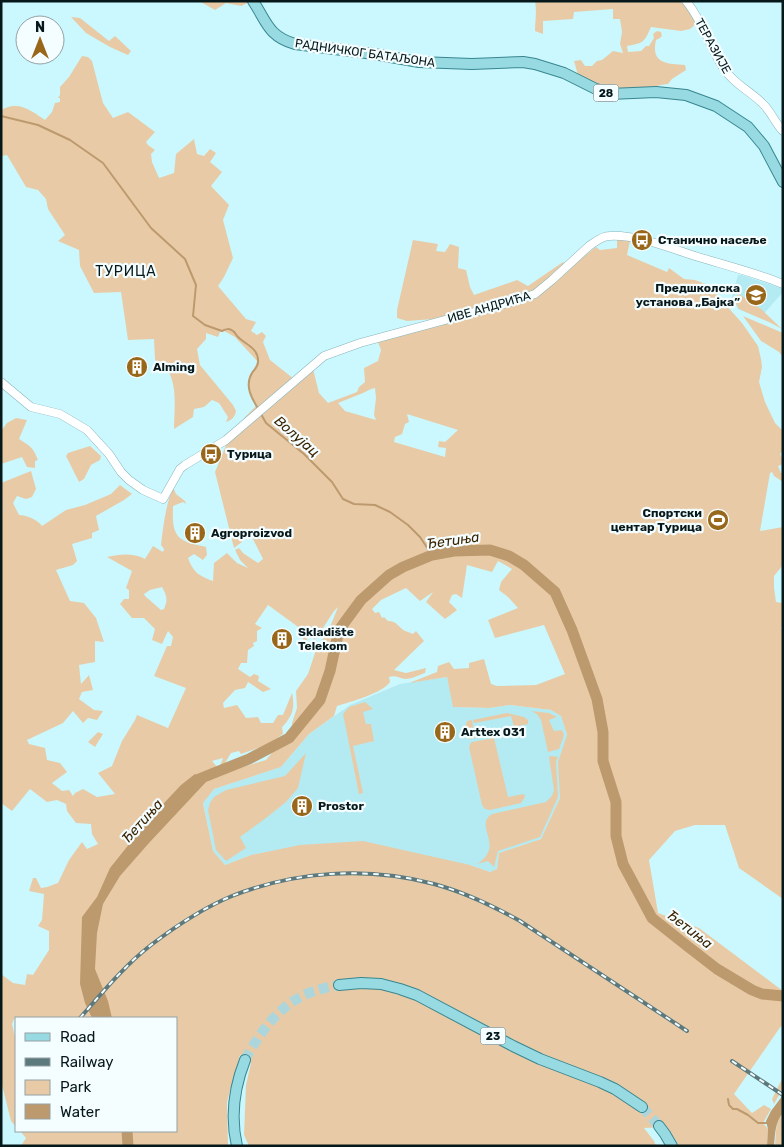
<svg xmlns="http://www.w3.org/2000/svg" width="784" height="1147" font-family="Rubik,sans-serif">
  <rect width="100%" height="100%" fill="#caf8fe"/>
  <path fill="#b4eaf2" d="M 738,275 L 742,275 L 783,289 L 783,292 L 760,318 L 738,309 L 732,297 Z
    M 447,677 L 454,707 L 489,708 L 510,705 L 551,710 L 561,716 L 567,735 L 560,798 L 541,839 L 499,853 L 497,869 L 490,872 L 470,865 L 251,855 L 225,865 L 213,851 L 203,802 L 214,789 L 281,767 L 309,734 L 350,705 L 400,684 Z"/>
  <path fill="#e8cba6" fill-rule="evenodd" d="M 199,1 L 249,1 L 250,2 L 241,6 L 226,3 L 215,10 Z
    M 535,1 L 684,1 L 693,16 L 696,24 L 690,29 L 681,31 L 651,27 C 644,43 643,43 627,46 L 628,52 L 641,51 L 646,46 L 649,46 L 654,38 L 653,34 L 657,31 L 661,32 L 662,36 L 660,38 L 656,40 C 651,63 665,64 685,65 L 686,70 L 672,79 L 668,84 C 650,86 632,93 613,91 C 605,90 586,79 578,75 L 574,61 L 581,60 L 585,66 L 592,66 L 597,61 L 602,60 L 613,51 L 623,53 L 620,44 L 622,32 L 620,19 L 613,19 L 613,9 L 574,12 L 573,19 L 543,21 L 543,34 L 535,31 C 535,21 537,11 535,1 Z
    M 71,17 L 80,18 L 109,41 L 115,36 L 131,51 L 128,55 L 110,47 L 86,33 Z
    M 82,56 L 88,57 L 92,61 L 103,103 L 113,118 L 128,112 L 155,132 L 146,142 L 148,145 L 155,150 L 151,154 L 152,162 L 159,178 L 174,173 L 176,154 L 194,139 L 197,154 L 204,156 L 210,149 L 216,153 L 210,162 L 222,172 L 211,186 L 229,205 L 223,220 L 233,258 L 224,277 L 218,286 L 246,319 L 256,322 L 251,331 L 257,335 L 262,332 L 266,336 L 263,342 L 270,360 L 294,379 L 246,420 L 244,418 L 256,406 C 245,385 245,382 258,362 L 235,337 L 224,331 L 220,332 L 218,337 L 206,333 L 206,339 L 197,349 L 200,365 L 233,405 L 236,411 C 235,417 232,420 226,422 L 228,417 L 219,403 L 212,400 L 204,407 L 194,409 L 193,417 L 174,429 C 174,413 177,393 171,377 C 169,370 161,364 155,360 L 154,339 L 128,340 L 121,292 L 94,293 L 80,266 L 79,250 L 58,241 L 65,235 L 48,209 L 46,199 L 38,190 L 26,187 L 7,155 L 1,156 L 1,110 C 5,108 10,106 14,106 C 25,105 36,114 45,120 L 52,112 L 55,103 L 60,102 L 60,98 L 58,98 L 60,95 L 60,87 L 69,77 Z
    M 617,239 L 630,241 L 627,255 L 667,272 L 669,268 L 684,279 L 695,280 L 708,285 L 742,323 L 758,346 L 761,359 L 762,367 L 759,382 L 765,402 L 775,423 L 783,431 L 783,451 L 780,454 L 783,460 L 783,464 L 778,466 L 781,473 L 783,473 L 783,482 L 774,476 L 772,472 L 770,473 L 760,531 L 783,527 L 783,565 L 774,576 L 774,588 L 776,602 L 783,603 L 783,626 L 781,628 L 783,631 L 783,899 L 739,868 L 725,825 L 695,825 L 675,831 L 649,860 L 658,913 L 699,928 L 783,991 L 783,1028 L 781,1026 L 734,1094 L 752,1113 L 764,1105 L 771,1109 L 763,1123 L 768,1129 L 767,1146 L 679,1146 L 667,1127 L 644,1128 L 654,1141 L 656,1146 L 249,1146 L 244,1135 L 246,1085 L 251,1063 L 240,1055 L 227,1102 L 228,1146 L 21,1146 L 26,1138 L 20,1131 L 176,1131 L 176,1018 L 18,1018 L 15,1017 L 12,1024 L 16,1041 L 16,1127 L 11,1121 L 1,1081 L 1,974 L 13,983 L 25,985 L 27,974 L 33,975 L 49,950 L 49,931 L 38,926 L 42,920 L 44,894 L 29,891 L 33,878 L 36,878 L 41,888 L 47,887 L 58,883 L 69,860 L 82,842 L 87,849 L 98,844 L 92,834 L 91,824 L 76,823 L 67,811 L 66,804 L 57,800 L 47,802 L 30,789 L 12,811 L 1,803 L 1,483 L 31,471 L 36,489 L 32,497 L 26,499 L 17,496 L 13,503 L 19,515 C 27,515 38,520 42,526 L 66,510 L 85,505 L 111,494 L 120,485 L 132,494 L 124,500 L 96,516 L 99,530 L 92,533 L 92,538 L 72,544 L 77,561 L 73,565 L 56,570 L 70,601 L 84,603 L 96,618 L 104,642 L 95,641 L 95,662 L 79,665 L 81,684 L 89,675 L 93,690 L 82,692 L 79,699 L 94,710 L 103,711 L 97,720 L 88,718 L 83,723 L 73,711 L 63,723 L 27,740 L 29,744 L 45,748 L 47,760 L 60,763 L 67,772 L 52,783 L 62,791 L 69,790 L 73,796 L 75,793 L 83,789 L 97,797 L 115,794 L 98,773 L 112,766 L 122,741 L 135,720 L 137,715 L 168,728 L 186,688 L 154,676 L 167,646 L 171,646 L 173,637 L 168,631 L 162,644 L 152,640 L 155,629 L 144,618 L 132,618 L 120,604 L 124,599 L 129,599 L 129,590 L 126,588 L 132,571 L 107,557 C 121,554 133,553 145,559 L 153,546 L 163,552 L 164,549 L 161,545 C 163,526 166,505 173,487 L 176,494 L 185,501 L 186,504 L 183,502 L 173,506 C 173,518 171,533 183,540 C 188,544 200,545 206,547 L 207,555 L 203,560 L 194,554 L 188,558 C 194,573 198,575 213,581 L 214,563 L 227,553 L 237,563 L 248,568 L 240,560 L 235,550 L 239,548 L 243,553 L 258,563 L 263,559 L 251,535 L 234,548 L 215,472 L 227,443 L 313,369 L 319,393 L 328,403 L 357,392 L 359,387 L 365,382 L 364,368 L 378,361 L 381,350 L 378,342 L 418,331 L 434,319 L 407,321 L 397,318 L 397,310 L 413,240 L 438,244 L 436,251 L 445,252 L 450,244 L 459,247 L 458,268 L 466,270 L 470,287 L 474,295 L 517,280 L 528,286 L 563,262 L 570,269 L 584,256 L 596,247 L 600,250 L 617,248 ZM 375,388 L 376,398 L 374,415 L 376,420 L 345,411 L 338,403 L 363,393 L 371,389 ZM 407,414 L 458,430 L 445,442 L 439,441 L 438,447 L 446,448 L 445,457 L 394,442 L 395,437 L 402,434 L 405,424 L 409,422 ZM 498,561 L 512,569 L 501,582 L 499,590 L 508,597 L 518,608 L 488,620 L 495,638 L 544,625 L 565,674 L 536,685 L 497,686 L 491,684 L 484,659 L 469,663 L 469,668 L 454,669 L 449,662 L 438,666 L 437,672 L 409,683 L 447,677 L 453,707 L 489,708 L 510,705 L 551,710 L 561,716 L 567,735 L 558,762 L 560,798 L 541,839 L 499,853 L 497,869 L 490,872 L 470,865 L 363,841 L 300,845 L 251,855 L 225,865 L 213,851 L 203,803 L 214,789 L 281,767 L 309,734 L 334,716 L 337,706 C 350,702 383,693 390,682 L 389,677 C 395,675 399,678 405,679 C 412,679 419,675 425,673 L 426,668 L 406,673 L 394,670 L 424,641 L 416,631 L 413,634 C 411,633 408,632 405,631 C 398,627 397,621 388,621 L 384,617 L 382,618 L 379,612 L 375,613 L 372,609 L 381,600 L 406,588 L 420,601 L 433,592 L 426,602 L 445,619 L 457,610 L 449,602 L 452,595 L 456,594 L 462,598 L 467,565 L 492,572 ZM 162,587 C 167,596 168,600 164,609 L 161,610 L 145,596 L 144,594 L 150,590 ZM 268,605 L 301,629 L 299,632 L 305,643 L 306,643 L 309,634 L 314,640 L 317,637 L 334,611 L 338,607 L 330,627 L 316,650 L 308,674 L 296,691 L 297,708 L 292,723 L 292,729 L 266,760 L 222,773 L 212,761 L 223,758 L 220,766 L 225,763 L 231,753 L 239,751 L 241,754 L 267,745 L 283,734 L 282,727 C 293,716 295,707 292,693 L 283,715 L 278,715 L 273,723 L 261,723 L 258,717 L 246,718 L 237,705 L 224,708 L 223,703 L 235,690 L 245,688 L 248,682 L 263,692 L 271,689 L 258,681 L 259,676 L 254,674 L 250,677 L 238,669 L 241,663 L 247,663 L 248,650 L 254,646 L 253,643 L 257,641 L 257,631 L 262,628 L 255,624 Z
    M 739,294 L 761,309 L 782,329 L 771,323 L 739,309 L 733,298 Z
    M 743,316 L 783,333 L 783,357 L 779,352 L 761,341 Z
    M 16,418 L 27,420 L 19,439 C 30,446 33,447 38,460 L 35,461 L 35,468 L 27,467 L 22,457 L 1,464 L 1,431 L 7,423 Z
    M 90,446 L 101,456 L 100,460 L 91,465 L 84,479 L 79,482 L 66,456 L 68,453 Z
    M 365,702 L 373,709 L 363,712 L 366,724 L 371,724 L 374,741 L 353,746 L 363,793 L 359,794 L 343,714 L 349,707 Z
    M 531,711 L 549,713 L 557,717 L 549,720 L 554,731 L 562,730 L 564,735 L 559,749 L 548,752 L 541,720 L 537,714 Z
    M 507,713 L 524,717 L 528,720 L 528,724 L 514,727 L 511,716 L 474,723 L 473,720 Z
    M 472,720 L 475,738 L 469,739 L 467,737 L 465,727 L 467,721 Z
    M 98,732 L 103,734 L 95,747 L 88,742 Z
    M 494,738 L 508,797 L 524,794 L 525,797 L 521,803 L 490,810 L 485,809 L 482,805 L 469,747 L 470,744 L 472,742 Z
    M 306,753 L 298,788 L 286,802 L 266,818 L 240,837 L 246,848 L 226,861 L 216,850 L 208,810 L 210,803 L 214,797 L 226,790 L 285,776 Z
    M 551,756 L 558,757 L 556,761 L 558,797 L 540,837 L 498,851 L 494,867 L 488,861 L 477,864 C 506,846 473,826 492,814 L 546,802 L 552,796 L 554,790 L 549,757 Z
    M 783,1077 L 783,1088 L 774,1104 L 772,1099 Z
    M 783,1113 L 783,1146 L 775,1146 C 776,1134 775,1122 783,1113 Z"/>
  <path fill="#bc9a6e" d="M 195,774 L 206,782 L 149,843 L 120,876 L 103,904 L 97,933 L 95,969 L 108,1001 L 112,1018 L 92,1018 L 85,1003 L 80,984 L 82,917 L 97,897 L 110,868 L 150,818 L 181,785 Z
    M 783,1095 L 783,1113 C 775,1122 775,1135 774,1146 L 767,1146 L 768,1129 L 766,1121 L 771,1111 Z"/>
  <g fill="none" stroke-linecap="round" stroke-linejoin="round">
    <path stroke="#bc9a6e" stroke-width="2" d="M 1,116 L 38,125 L 70,140 L 103,163 L 151,228 L 185,259 L 196,285 L 193,316 L 205,325 L 222,331 C 226,329 229,328 233,331 C 235,332 236,335 238,337 C 245,344 258,348 258,360 C 259,366 255,369 252,373 C 244,386 252,399 259,410
      M 261,414 L 266,423 L 304,454 L 332,482 L 343,499 L 354,504 L 375,505 L 390,512 L 408,525 L 420,537 L 432,555
      M 728,1099 L 729,1105 L 733,1109 L 737,1109 L 748,1115 L 758,1123 L 767,1123"/>
    <path stroke="#bc9a6e" stroke-width="11" d="M 191,787 L 199,779 L 249,759 L 289,738 L 320,700 L 330,671 L 339,630 L 361,600 L 389,575 L 403,567 L 432,555 L 454,551 L 490,550 L 509,556 L 524,565 L 555,592 L 572,630 L 597,699 L 603,732 L 603,761 L 616,802 L 616,836 L 623,864 L 652,918 L 686,945 L 717,969 L 752,990 L 762,994 L 783,996
      M 127,1131 L 128,1146"/>
    <path stroke="#add6dc" stroke-width="10" stroke-dasharray="10 5" stroke-linecap="butt" d="M 245,1060 C 260,1032 279,1005 309,993 C 319,989 329,987 339,985
      M 642,1107 L 659,1126"/>
    <g stroke="#88b5bb" stroke-width="9">
      <path id="tertiary" d="M 686,1 C 703,21 710,48 724,69 C 734,84 750,91 762,103 C 771,111 775,123 783,131
        M 1,382 L 31,407 L 60,414 L 87,430 L 109,454 L 121,472 L 129,480 L 143,490 L 163,499 L 180,469 L 185,465 L 226,440 L 324,356 L 360,343 L 511,302 L 535,294 L 552,280 L 589,246 C 595,242 602,236 609,236 C 635,234 670,248 695,256 C 724,265 754,272 783,284"/>
    </g>
    <g stroke="#388690" stroke-width="12">
      <path id="primary" d="M 253,1 C 267,22 268,36 295,44 L 374,54 L 419,62 L 472,64 L 523,62 L 535,64 L 564,73 L 596,89 L 610,94 L 656,92 L 686,95 L 716,106 L 748,127 L 764,146 L 783,182
        M 339,985 L 361,983 L 381,984 L 400,989 L 417,995 L 513,1046 L 540,1059 L 600,1082 L 615,1089 L 642,1107
        M 659,1126 L 665,1134 L 672,1146
        M 237,1146 C 230,1116 234,1088 245,1060"/>
    </g>
    <use href="#tertiary" stroke="#fff" stroke-width="8"/>
    <use href="#primary" stroke="#97dae2" stroke-width="10"/>
    <g stroke="#5c797d" stroke-width="4">
      <path id="rail" d="M 80,1018 C 102,993 124,966 151,945 C 176,926 203,908 232,896 C 296,871 367,866 434,884 C 464,892 493,906 520,921 L 687,1031
        M 732,1061 L 783,1095"/>
    </g>
    <use href="#rail" stroke="#f4fdff" stroke-width="2" stroke-dasharray="5.5" stroke-linecap="butt"/>
  </g>
  <defs>
    <g id="bus-disc" transform="scale(1.125)"><circle r="9.5" fill="#98671a" stroke="#f4fdff"/><path d="M-5-6H5V4H4V6H2V4H-2V6H-4V4H-5ZM-3.5-4V0h7V-4ZM-3.5 1.2v1.5H-2V1.2ZM2 1.2v1.5H3.5V1.2Z" fill="#fff"/></g>
    <g id="school-disc" transform="scale(1.125)"><circle r="9.5" fill="#98671a" stroke="#f4fdff"/><path d="M0-5L7-2L0 1L-7-2ZM-4 1L0 2.5L4 1V4Q0 6-4 4Z" fill="#fff"/></g>
    <g id="building-disc" transform="scale(1.125)"><circle r="9.5" fill="#98671a" stroke="#f4fdff"/><path d="M-4-6H4V6H1V3H-1V6H-4ZM-2.5-4.3h1.7v1.8h-1.7ZM.8-4.3h1.7v1.8H.8ZM-2.5-1h1.7V.8h-1.7ZM.8-1h1.7V.8H.8Z" fill="#fff"/></g>
    <g id="stadium-disc" transform="scale(1.125)"><circle r="9.5" fill="#98671a" stroke="#f4fdff"/><path d="M0-5a6.5 5 0 1 0 0 10a6.5 5 0 1 0 0-10ZM-3.5-1.8h7v3.6h-7Z" fill="#fff"/></g>
  </defs>
  <g fill-rule="evenodd">
    <use href="#bus-disc" x="642" y="240"/>
    <use href="#school-disc" x="756" y="295"/>
    <use href="#building-disc" x="137" y="367"/>
    <use href="#bus-disc" x="211" y="454"/>
    <use href="#stadium-disc" x="718" y="520"/>
    <use href="#building-disc" x="195" y="533"/>
    <use href="#building-disc" x="282" y="639"/>
    <use href="#building-disc" x="445" y="732"/>
    <use href="#building-disc" x="302" y="806"/>
  </g>
  <g text-anchor="middle" stroke-width="4.5" stroke-linejoin="round" paint-order="stroke">
    <g fill="#f4fdff" stroke="#4e5d5f" stroke-width="1">
      <rect x="593.5" y="84.5" width="25" height="17" rx="4"/>
      <rect x="480.5" y="1027.5" width="25" height="17" rx="4"/>
    </g>
    <g font-size="11" font-weight="bold" fill="#07181a">
      <text x="606" y="97">28</text>
      <text x="493" y="1040">23</text>
    </g>
    <g font-size="12" fill="#07181a" stroke="#f4fdff">
      <text transform="translate(713 46) rotate(61)" y="4">ТЕРАЗИЈЕ</text>
      <text transform="translate(365 53) rotate(8)" y="4">РАДНИЧКОГ БАТАЉОНА</text>
      <text transform="translate(489 307) rotate(-16)" y="4">ИВЕ АНДРИЋА</text>
    </g>
    <g font-size="12" font-weight="bold" fill="#07181a" stroke="#f4fdff" text-anchor="start">
      <text x="658" y="244">Станично насеље</text>
      <text x="740" y="292" text-anchor="end">Предшколска<tspan x="740" dy="14">установа „Бајка”</tspan></text>
      <text x="153" y="371">Alming</text>
      <text x="227" y="458">Турица</text>
      <text x="702" y="517" text-anchor="end">Спортски<tspan x="702" dy="14">центар Турица</tspan></text>
      <text x="211" y="537">Agroproizvod</text>
      <text x="298" y="636">Skladište<tspan x="298" dy="14">Telekom</tspan></text>
      <text x="461" y="736">Arttex 031</text>
      <text x="318" y="810">Prostor</text>
    </g>
    <g font-size="14" letter-spacing="1" fill="#07181a" stroke="#f4fdff">
      <text x="126" y="276">ТУРИЦА</text>
    </g>
    <g font-size="14" font-style="italic" fill="#3c2400" stroke="#f4fdff">
      <text transform="translate(297 436) rotate(41)" y="5">Волујац</text>
      <text transform="translate(453 540) rotate(-8)" y="5">Ђетиња</text>
      <text transform="translate(142 821) rotate(-48)" y="5">Ђетиња</text>
      <text transform="translate(690 929) rotate(38)" y="5">Ђетиња</text>
    </g>
  </g>
  <rect width="784" height="1147" fill="none" stroke="#07181a" stroke-width="5"/>
  <rect x="15" y="1017" width="162" height="115" fill="#f4fdff" stroke="#95a1a3"/>
  <rect x="25" y="1033" width="25" height="8" fill="#97dae2" stroke="#95a1a3"/>
  <text x="60" y="1042" font-size="15" fill="#07181a">Road</text>
  <rect x="25" y="1058" width="25" height="8" fill="#5c797d" stroke="#95a1a3"/>
  <text x="60" y="1067" font-size="15" fill="#07181a">Railway</text>
  <rect x="25" y="1080" width="25" height="15" fill="#e8cba6" stroke="#95a1a3"/>
  <text x="60" y="1092" font-size="15" fill="#07181a">Park</text>
  <rect x="25" y="1104" width="25" height="15" fill="#bc9a6e" stroke="#95a1a3"/>
  <text x="60" y="1117" font-size="15" fill="#07181a">Water</text>
  <g transform="translate(40 40)"><circle r="24" fill="#f4fdff" stroke="#95a1a3"/>
  <path d="M0-4L9 19L0 12L-9 19Z" fill="#98671a"/>
  <text y="-8" font-size="14" font-weight="bold" text-anchor="middle" fill="#07181a">N</text>
  </g>
</svg>
